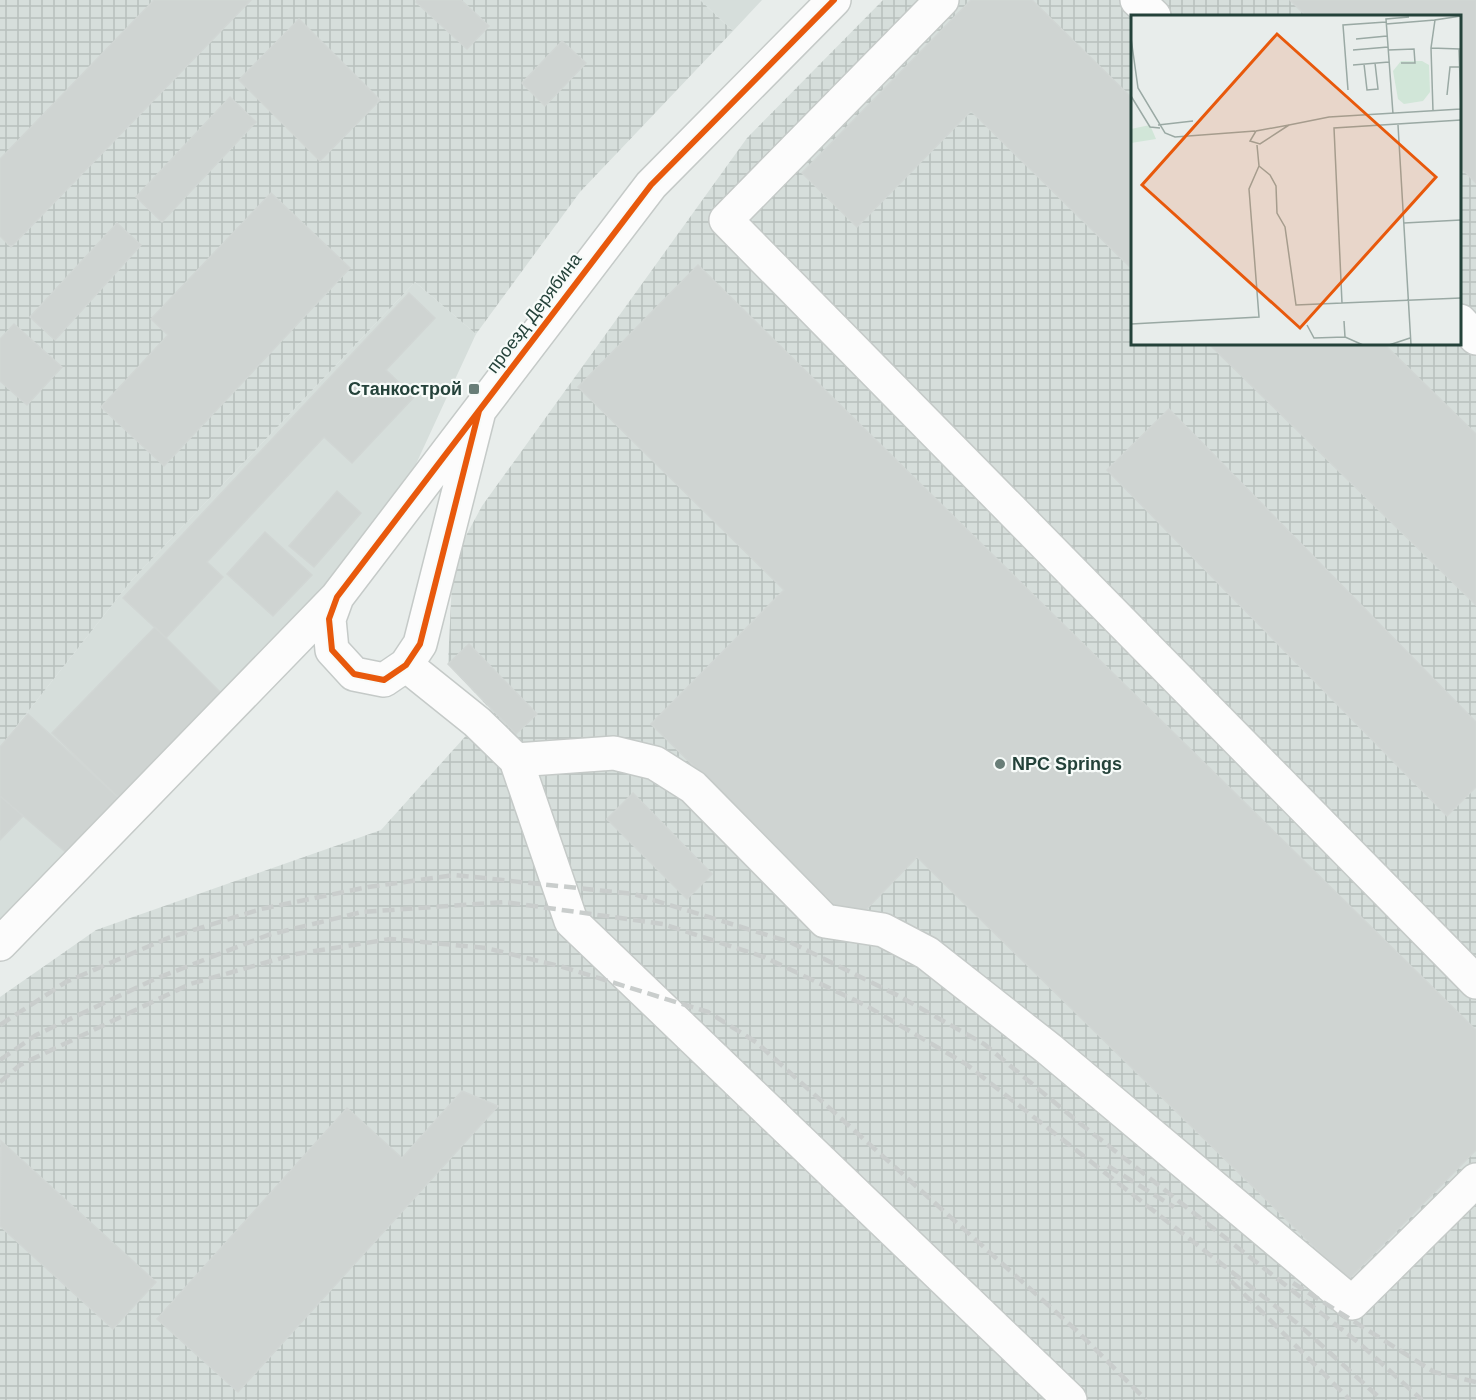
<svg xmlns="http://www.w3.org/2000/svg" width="1476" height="1400" font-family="Helvetica,sans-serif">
  <defs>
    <pattern id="industrial-grid" width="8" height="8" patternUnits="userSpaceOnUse" patternTransform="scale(1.5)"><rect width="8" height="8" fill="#d6dedb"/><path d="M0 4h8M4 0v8" fill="none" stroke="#b8c0bd"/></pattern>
  </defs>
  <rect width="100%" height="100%" fill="#e8edeb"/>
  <path fill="#d6dedb" d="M 700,0 L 762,0 L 733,31 Z
    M 415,282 L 476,334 L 398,503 L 266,661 L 0,934 L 0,747 L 131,581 Z"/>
  <path fill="url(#industrial-grid)" fill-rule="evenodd" d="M 0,0 L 700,0 L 733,31 L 580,192 L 476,334 L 415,282 L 131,581 L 0,747 Z
    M 883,0 L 1476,0 L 1476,1400 L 0,1400 L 0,997 L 96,930 L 381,830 L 490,709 L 448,664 L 453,560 L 482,506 L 747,138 ZM 1132,16 L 1460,16 L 1460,344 L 1132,344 Z"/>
  <path fill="#cfd4d2" stroke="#d1d6d4" stroke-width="1.5" d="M 154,0 L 251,0 L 11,247 L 0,236 L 0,159 Z
    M 417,0 L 461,0 L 489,26 L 467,49 L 416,2 Z
    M 971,0 L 1032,0 L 1132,98 L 1132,269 L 971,111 L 857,227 L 802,173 Z
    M 1290,0 L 1476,0 L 1476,183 L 1460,167 L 1460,16 L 1306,16 Z
    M 299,19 L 380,100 L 320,161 L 239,80 Z
    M 562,41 L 586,63 L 545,106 L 522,83 Z
    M 230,97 L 256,122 L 162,222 L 136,197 Z
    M 271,193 L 350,268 L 164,466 L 101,407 L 168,335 L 151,319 Z
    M 117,223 L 141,245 L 55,340 L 30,317 Z
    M 698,265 L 1476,1030 L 1476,1150 L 1348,1280 L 917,857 L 853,923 L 651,724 L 784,590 L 578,387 Z
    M 409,293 L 435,318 L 386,370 L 414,397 L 352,463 L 324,437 L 207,562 L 223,577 L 166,638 L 123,598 Z
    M 14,324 L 62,367 L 27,405 L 0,381 L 0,339 Z
    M 1209,344 L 1384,344 L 1476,434 L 1476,605 Z
    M 1169,409 L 1476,722 L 1476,787 L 1447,816 L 1107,470 Z
    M 337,491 L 361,513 L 314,567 L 289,546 Z
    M 265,532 L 312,575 L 273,616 L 227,574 Z
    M 155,627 L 224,696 L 122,801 L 52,733 Z
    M 469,644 L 537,714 L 516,734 L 448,664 Z
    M 28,714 L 122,801 L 69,855 L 0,796 L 0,747 Z
    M 633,793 L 712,874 L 687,899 L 607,819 Z
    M 0,796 L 23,816 L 0,840 Z
    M 462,1091 L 498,1106 L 238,1392 L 157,1319 L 347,1108 L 402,1158 Z
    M 1,1141 L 156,1282 L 113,1329 L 0,1226 Z"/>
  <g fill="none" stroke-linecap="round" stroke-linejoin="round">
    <g stroke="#c5cac8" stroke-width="36">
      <path id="minor" d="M 942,0 L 726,220 L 1476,982
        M 1137,0 L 1154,16
        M 1460,321 L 1476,338
        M 479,411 L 420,644 L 406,665 L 384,680 L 354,674 L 332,650 L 329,619 L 337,597 L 651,185 L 834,0
        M 406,665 L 477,722 L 516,760 L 571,921 L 1070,1400
        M 516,760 L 614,753 L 655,763 L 693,787 L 825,921 L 883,930 L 927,953 L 1049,1049 L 1352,1303 L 1476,1180
        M 0,944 L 337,597"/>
    </g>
    <use href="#minor" stroke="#fcfcfc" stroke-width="33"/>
    <path stroke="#c9cdcc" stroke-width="4.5" stroke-dasharray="12 6" stroke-linecap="butt" d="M 0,1025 L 66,982 L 168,938 L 261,909 L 368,887 L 455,875 L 634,894 L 790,942 L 899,996 L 984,1044 L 1077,1121 L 1359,1343 L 1422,1400
      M 0,1060 L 36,1035 L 155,979 L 268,935 L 362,912 L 505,902 L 663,924 L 764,957 L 865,1005 L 966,1064 L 1297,1323 L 1382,1400
      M 0,1082 L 20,1065 L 190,984 L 296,954 L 391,939 L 486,948 L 563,967 L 708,1012 L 756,1042 L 1077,1331 L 1146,1400
      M 1108,1166 L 1174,1207
      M 1231,1281 L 1350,1400
      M 1293,1283 L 1434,1372 L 1476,1382"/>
    <g stroke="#f7fbf9" stroke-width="10">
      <path id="cycleway" d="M 479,411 L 420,644 L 406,665 L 384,680 L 354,674 L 332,650 L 329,619 L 337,597 L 651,185 L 834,0"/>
    </g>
    <use href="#cycleway" stroke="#e8590c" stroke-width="6"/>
  </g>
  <g fill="#697e78" stroke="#f7fbf9" stroke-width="2">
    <rect x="468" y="383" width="12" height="12" rx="3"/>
    <circle cx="1000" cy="764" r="6"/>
  </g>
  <g text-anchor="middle" stroke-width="4.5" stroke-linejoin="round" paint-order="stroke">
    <g font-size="18" fill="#24423a" stroke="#f7fbf9">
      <text transform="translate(534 313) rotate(-53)" y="6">проезд Дерябина</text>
    </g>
    <g font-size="18" font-weight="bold" fill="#24423a" stroke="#f7fbf9" text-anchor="end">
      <text x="462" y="395">Станкострой</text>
      <text x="1012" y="770" text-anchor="start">NPC Springs</text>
    </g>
  </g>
  <g transform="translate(1131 15)">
    <rect width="330" height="330" fill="#e8edeb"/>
    <path d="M 19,110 L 25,124 L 0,128 L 0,114 Z" fill="#d1e6d8"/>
    <path d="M 270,46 L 291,46 L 298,50 L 299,77 L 292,86 L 273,89 L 267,84 L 262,56 Z" fill="#d1e6d8"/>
    <path fill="none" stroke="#9aa9a4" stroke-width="1.5" d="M 255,9 L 304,5M 0,23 L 7,73 L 34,118 L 44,122 L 124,116M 225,24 L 256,21M 300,33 L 329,34M 328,34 L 330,94M 222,35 L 257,32M 257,35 L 283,34 L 284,48 L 270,48M 233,49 L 236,75 L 247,74 L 244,48M 222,50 L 258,47M 217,75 L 212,10 L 255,7M 316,80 L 319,52 L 330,52M 0,81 L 19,112 L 29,113M 302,96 L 300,33 L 304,5 L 330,1M 262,99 L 255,4 L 278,2M 27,110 L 62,106M 158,110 L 129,129 L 119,126 L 125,116 L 158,110 L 198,102 L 330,94M 267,110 L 280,330M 128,151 L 139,160 L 145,171 L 146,198 L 154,212 L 165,290 L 211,288 L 203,113 L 330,105M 273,208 L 330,205M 211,288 L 330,283M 213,306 L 214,322 L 232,330M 0,309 L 128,302 L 118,174 L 128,151 L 126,130M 176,310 L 183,323 L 214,322M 258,330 L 279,323"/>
    <path fill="#e8590c" fill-opacity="0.15" stroke="#e8590c" stroke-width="3" d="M 146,19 L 305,162 L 169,313 L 11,170 Z"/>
    <rect width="330" height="330" fill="none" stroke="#24423a" stroke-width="3"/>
  </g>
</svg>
